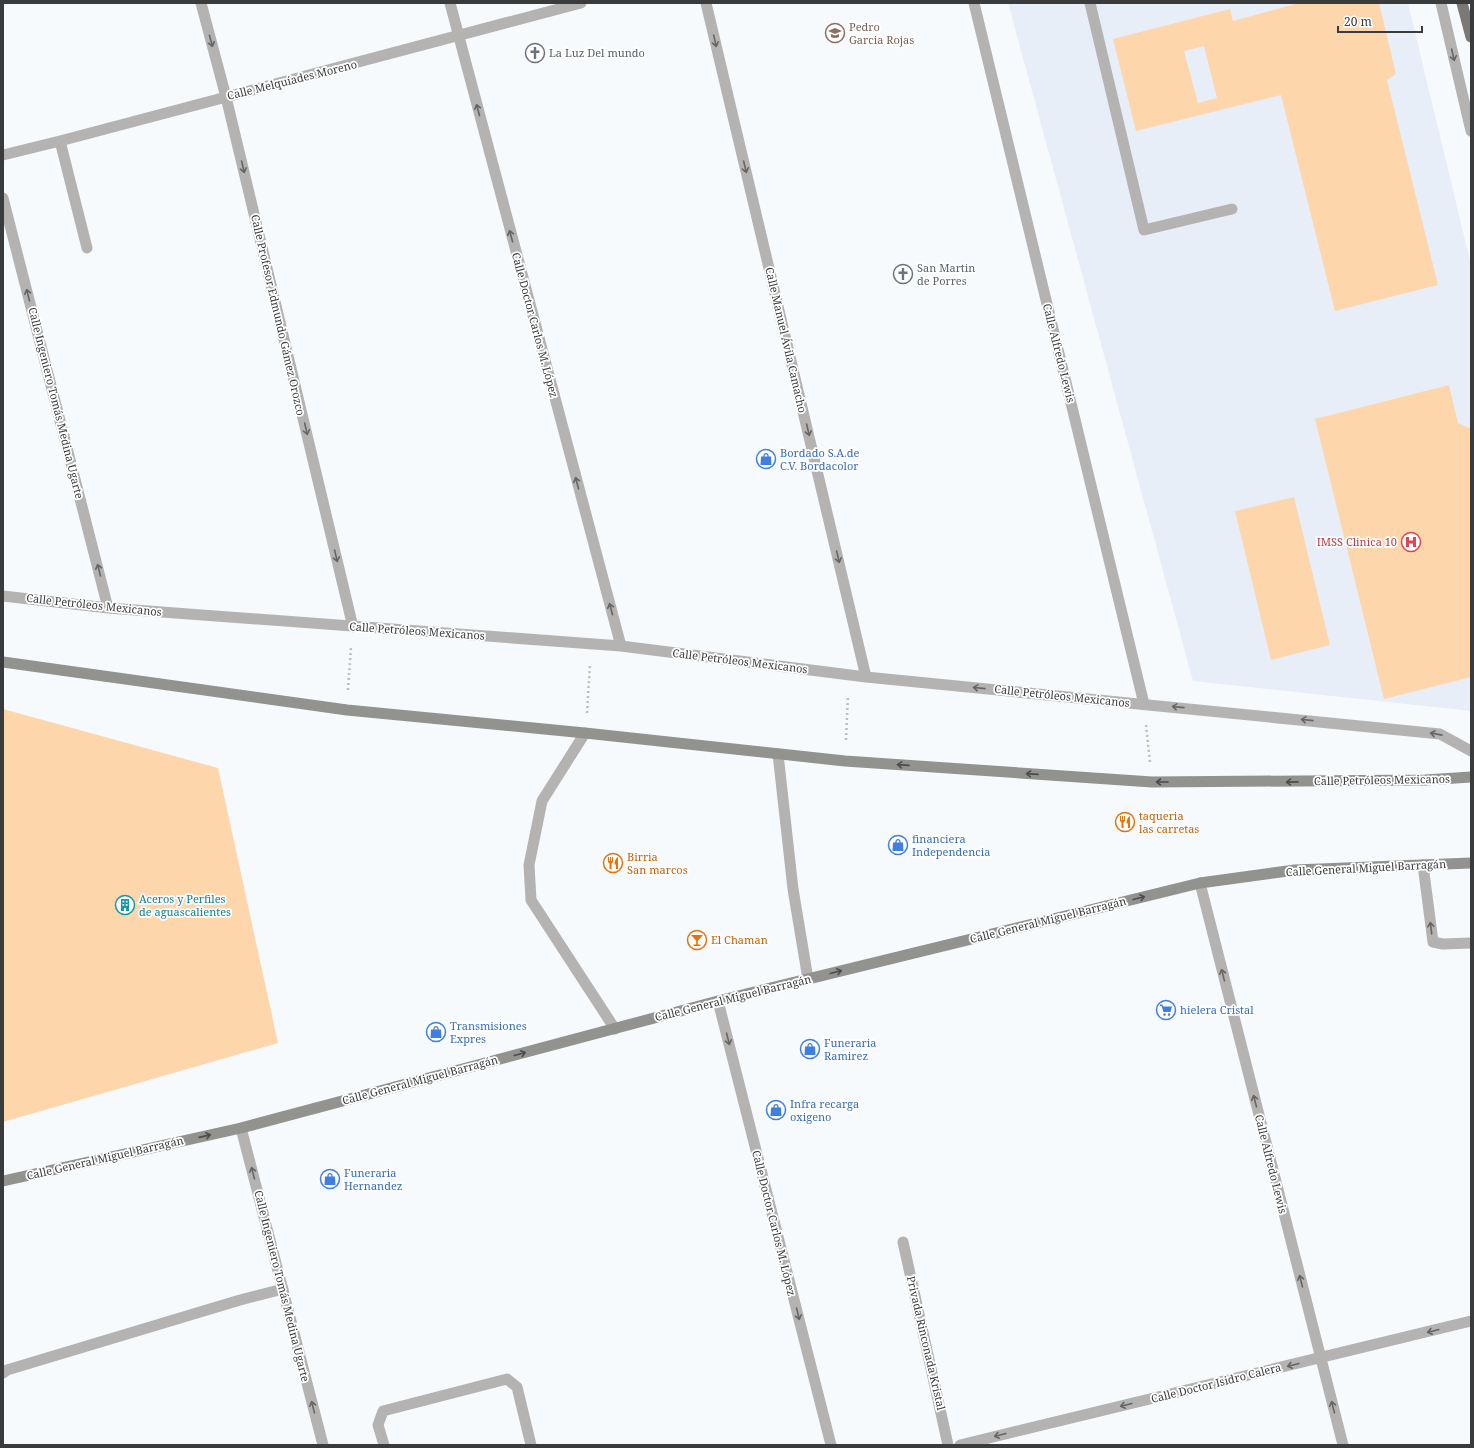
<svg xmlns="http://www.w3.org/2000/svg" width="1474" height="1448" font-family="'Noto Serif',serif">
  <rect width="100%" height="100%" fill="#f7fafd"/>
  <path fill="#e7eef8" d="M 1008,3 L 1408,3 L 1471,265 L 1471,711 L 1193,681 Z"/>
  <path fill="#fed6ac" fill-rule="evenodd" d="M 1299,3 L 1379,3 L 1396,74 L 1387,80 L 1438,285 L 1335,311 L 1281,95 L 1136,131 L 1113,39 L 1230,9 L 1233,21 ZM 1204,46 L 1217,98 L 1198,103 L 1184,51 Z
    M 1449,385 L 1458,423 L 1471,429 L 1471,677 L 1384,699 L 1315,419 Z
    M 1294,497 L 1330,645 L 1271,660 L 1235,511 Z
    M 3,709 L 218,768 L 278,1043 L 3,1122 Z"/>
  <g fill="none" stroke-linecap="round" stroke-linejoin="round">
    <path stroke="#bbbdbf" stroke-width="2.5" stroke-dasharray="2 3" stroke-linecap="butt" d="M 348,690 L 351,647
      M 587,713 L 590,664
      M 1146,725 L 1150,762
      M 846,740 L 848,695"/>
    <path stroke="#b4b3b2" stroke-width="11" d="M 1090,3 L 1144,230 L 1232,209
      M 585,733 L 542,801 L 529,865 L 531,900 L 615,1029
      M 778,754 L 793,889 L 808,979
      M 1423,865 L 1433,942 L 1443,944 L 1471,943
      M 903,1242 L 948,1445
      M 3,1373 L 7,1370 L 240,1300 L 283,1289
      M 384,1445 L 378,1425 L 383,1411 L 507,1379 L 517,1387 L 531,1445"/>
    <path stroke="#b4b3b2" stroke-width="11" d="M 201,3 L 226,97 L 353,627
      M 450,3 L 621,646
      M 706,3 L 866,677
      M 974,3 L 1144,704
      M 60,141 L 87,248
      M 3,155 L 60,141 L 581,3
      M 3,198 L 108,608
      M 3,596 L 108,608 L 621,646 L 866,677 L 1440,734 L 1471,751
      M 1200,883 L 1343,1445
      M 718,1001 L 831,1445
      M 241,1128 L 323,1445
      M 960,1445 L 1471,1321"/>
    <path stroke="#b4b3b2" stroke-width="11" d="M 1441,3 L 1471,131"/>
    <path stroke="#92928f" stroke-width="11" d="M 3,662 L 347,710 L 585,733 L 845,761 L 1152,782 L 1425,780 L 1471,777
      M 3,1181 L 241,1128 L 718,1001 L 1200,883 L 1295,870 L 1471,863"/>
    <path stroke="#7a7977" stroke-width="11" d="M 1462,3 L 1471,37"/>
  </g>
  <defs><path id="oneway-shaft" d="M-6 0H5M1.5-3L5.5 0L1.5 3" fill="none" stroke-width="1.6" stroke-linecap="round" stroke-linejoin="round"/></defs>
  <g stroke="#656565">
    <use href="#oneway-shaft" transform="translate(211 41) rotate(75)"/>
    <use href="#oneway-shaft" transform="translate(715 41) rotate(77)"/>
    <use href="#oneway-shaft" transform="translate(1453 55) rotate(77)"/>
    <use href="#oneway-shaft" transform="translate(478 110) rotate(-105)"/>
    <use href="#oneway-shaft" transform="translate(243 167) rotate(77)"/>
    <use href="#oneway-shaft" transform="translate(745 167) rotate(77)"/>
    <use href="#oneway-shaft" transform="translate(511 236) rotate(-105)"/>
    <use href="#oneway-shaft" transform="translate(28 295) rotate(-104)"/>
    <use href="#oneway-shaft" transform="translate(306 429) rotate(77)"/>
    <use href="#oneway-shaft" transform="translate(808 430) rotate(77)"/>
    <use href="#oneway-shaft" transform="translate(577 483) rotate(-105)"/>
    <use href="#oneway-shaft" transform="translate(336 556) rotate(77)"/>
    <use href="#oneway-shaft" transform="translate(838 557) rotate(77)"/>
    <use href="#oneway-shaft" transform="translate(99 570) rotate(-104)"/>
    <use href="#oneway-shaft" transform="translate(611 609) rotate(-105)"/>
    <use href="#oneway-shaft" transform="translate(979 688) rotate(-174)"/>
    <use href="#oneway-shaft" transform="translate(1178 707) rotate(-174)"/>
    <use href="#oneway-shaft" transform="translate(1307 720) rotate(-174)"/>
    <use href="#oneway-shaft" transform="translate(1436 734) rotate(-169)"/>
    <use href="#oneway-shaft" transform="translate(1431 928) rotate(-97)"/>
    <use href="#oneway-shaft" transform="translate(1223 975) rotate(-104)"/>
    <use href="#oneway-shaft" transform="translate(728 1039) rotate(76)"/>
    <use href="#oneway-shaft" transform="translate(1255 1101) rotate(-104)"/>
    <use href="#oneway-shaft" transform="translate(253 1173) rotate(-104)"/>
    <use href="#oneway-shaft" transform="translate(1301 1281) rotate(-104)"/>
    <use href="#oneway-shaft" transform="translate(798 1314) rotate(76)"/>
    <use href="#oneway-shaft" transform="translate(1433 1331) rotate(166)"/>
    <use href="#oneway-shaft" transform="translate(1293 1365) rotate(166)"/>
    <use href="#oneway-shaft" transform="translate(1126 1405) rotate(166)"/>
    <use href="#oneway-shaft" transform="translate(313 1407) rotate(-104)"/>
    <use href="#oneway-shaft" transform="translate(1333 1407) rotate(-104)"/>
    <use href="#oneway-shaft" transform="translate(1000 1435) rotate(166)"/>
  </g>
  <g stroke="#4c4c4d">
    <use href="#oneway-shaft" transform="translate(903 765) rotate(-176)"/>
    <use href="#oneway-shaft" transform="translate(1032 774) rotate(-176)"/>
    <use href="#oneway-shaft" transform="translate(1162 782) rotate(-180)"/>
    <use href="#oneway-shaft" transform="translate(1292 782) rotate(179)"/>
    <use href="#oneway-shaft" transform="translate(1139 898) rotate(-14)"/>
    <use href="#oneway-shaft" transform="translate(836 972) rotate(-14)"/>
    <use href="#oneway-shaft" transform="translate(520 1054) rotate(-15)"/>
    <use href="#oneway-shaft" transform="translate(205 1136) rotate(-13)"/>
  </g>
  <defs>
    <g id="school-ring" transform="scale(1)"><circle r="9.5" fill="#fff" stroke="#8d6e63" stroke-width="1.5"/><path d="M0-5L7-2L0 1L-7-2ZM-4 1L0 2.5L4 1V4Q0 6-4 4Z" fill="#8d6e63"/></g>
    <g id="church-ring" transform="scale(1)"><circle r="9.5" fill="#fff" stroke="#6b7280" stroke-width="1.5"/><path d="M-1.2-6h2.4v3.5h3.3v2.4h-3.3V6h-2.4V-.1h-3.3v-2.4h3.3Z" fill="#6b7280"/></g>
    <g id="shop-ring" transform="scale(1)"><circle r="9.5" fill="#fff" stroke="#3f7fe0" stroke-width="1.5"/><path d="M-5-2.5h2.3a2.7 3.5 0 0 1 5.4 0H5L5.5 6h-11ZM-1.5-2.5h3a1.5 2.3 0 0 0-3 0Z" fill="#3f7fe0"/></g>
    <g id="hospital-ring" transform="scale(1)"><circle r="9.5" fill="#fff" stroke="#e0444e" stroke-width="1.5"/><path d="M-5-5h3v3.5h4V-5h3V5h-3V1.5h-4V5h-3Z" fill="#e0444e"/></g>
    <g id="restaurant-ring" transform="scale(1)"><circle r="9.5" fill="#fff" stroke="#e8710a" stroke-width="1.5"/><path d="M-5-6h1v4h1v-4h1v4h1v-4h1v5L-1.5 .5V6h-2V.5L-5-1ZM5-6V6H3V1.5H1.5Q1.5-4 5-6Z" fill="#e8710a"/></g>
    <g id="building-ring" transform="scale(1)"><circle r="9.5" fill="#fff" stroke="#0f9aa8" stroke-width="1.5"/><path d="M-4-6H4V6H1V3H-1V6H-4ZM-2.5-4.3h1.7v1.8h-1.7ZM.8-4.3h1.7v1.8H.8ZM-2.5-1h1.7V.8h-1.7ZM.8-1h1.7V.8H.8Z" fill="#0f9aa8"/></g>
    <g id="bar-ring" transform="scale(1)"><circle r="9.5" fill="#fff" stroke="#e8710a" stroke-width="1.5"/><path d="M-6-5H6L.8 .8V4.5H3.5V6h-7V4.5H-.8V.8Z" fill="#e8710a"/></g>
    <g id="supermarket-ring" transform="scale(1)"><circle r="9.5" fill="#fff" stroke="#3f7fe0" stroke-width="1.5"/><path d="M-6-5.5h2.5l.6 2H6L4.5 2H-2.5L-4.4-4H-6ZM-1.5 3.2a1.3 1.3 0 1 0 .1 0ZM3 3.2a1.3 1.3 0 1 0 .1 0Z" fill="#3f7fe0"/></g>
  </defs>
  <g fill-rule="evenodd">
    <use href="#school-ring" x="835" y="33"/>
    <use href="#church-ring" x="535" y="53"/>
    <use href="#church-ring" x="903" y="274"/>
    <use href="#shop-ring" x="766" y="459"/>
    <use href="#hospital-ring" x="1411" y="542"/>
    <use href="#restaurant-ring" x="1125" y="822"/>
    <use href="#shop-ring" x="898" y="845"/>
    <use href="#restaurant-ring" x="613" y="863"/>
    <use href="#building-ring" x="125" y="905"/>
    <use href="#bar-ring" x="697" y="940"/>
    <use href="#supermarket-ring" x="1166" y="1010"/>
    <use href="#shop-ring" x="436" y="1032"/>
    <use href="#shop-ring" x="810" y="1049"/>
    <use href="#shop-ring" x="776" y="1110"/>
    <use href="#shop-ring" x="330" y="1179"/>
  </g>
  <g text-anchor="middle" stroke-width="3.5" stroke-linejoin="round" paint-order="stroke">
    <g font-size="11" fill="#785e54" stroke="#fff" text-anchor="start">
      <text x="849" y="31">Pedro<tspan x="849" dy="13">Garcia Rojas</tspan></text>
    </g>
    <g font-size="11" fill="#5b616d" stroke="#fff" text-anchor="start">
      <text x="549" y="57">La Luz Del mundo</text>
      <text x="917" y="272">San Martin<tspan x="917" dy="13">de Porres</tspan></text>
    </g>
    <g font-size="11" fill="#3a3b3c" stroke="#fff">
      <text transform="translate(292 80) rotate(-14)" y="4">Calle Melquíades Moreno</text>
      <text transform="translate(278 315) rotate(77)" y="4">Calle Profesor Edmundo Gámez Orozco</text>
      <text transform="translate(535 325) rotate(75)" y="4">Calle Doctor Carlos M. López</text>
      <text transform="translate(786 340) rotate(77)" y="4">Calle Manuel Ávila Camacho</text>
      <text transform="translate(1059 353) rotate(76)" y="4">Calle Alfredo Lewis</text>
      <text transform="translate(56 403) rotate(76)" y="4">Calle Ingeniero Tomás Medina Ugarte</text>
      <text transform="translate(94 605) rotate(6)" y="4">Calle Petróleos Mexicanos</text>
      <text transform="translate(417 631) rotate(4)" y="4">Calle Petróleos Mexicanos</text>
      <text transform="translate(740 661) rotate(7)" y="4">Calle Petróleos Mexicanos</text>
      <text transform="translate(1062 696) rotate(6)" y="4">Calle Petróleos Mexicanos</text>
      <text transform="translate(1382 780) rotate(-1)" y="4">Calle Petróleos Mexicanos</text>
      <text transform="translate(1366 868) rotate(-3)" y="4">Calle General Miguel Barragán</text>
      <text transform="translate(1048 920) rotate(-14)" y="4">Calle General Miguel Barragán</text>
      <text transform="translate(733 998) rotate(-14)" y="4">Calle General Miguel Barragán</text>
      <text transform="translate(420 1080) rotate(-15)" y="4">Calle General Miguel Barragán</text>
      <text transform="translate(105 1158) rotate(-13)" y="4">Calle General Miguel Barragán</text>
      <text transform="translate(1271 1164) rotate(76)" y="4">Calle Alfredo Lewis</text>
      <text transform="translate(774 1223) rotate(76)" y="4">Calle Doctor Carlos M. López</text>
      <text transform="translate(282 1286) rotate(76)" y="4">Calle Ingeniero Tomás Medina Ugarte</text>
      <text transform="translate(926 1343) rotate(77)" y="4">Privada Rinconada Kristal</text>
      <text transform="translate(1216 1383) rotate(-14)" y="4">Calle Doctor Isidro Calera</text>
    </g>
    <g font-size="11" fill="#366cbe" stroke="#fff" text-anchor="start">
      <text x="780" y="457">Bordado S.A.de<tspan x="780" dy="13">C.V. Bordacolor</tspan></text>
      <text x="912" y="843">financiera<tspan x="912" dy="13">Independencia</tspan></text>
      <text x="1180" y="1014">hielera Cristal</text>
      <text x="450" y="1030">Transmisiones<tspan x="450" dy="13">Expres</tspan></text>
      <text x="824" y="1047">Funeraria<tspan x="824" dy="13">Ramirez</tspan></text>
      <text x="790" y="1108">Infra recarga<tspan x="790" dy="13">oxigeno</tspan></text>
      <text x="344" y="1177">Funeraria<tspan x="344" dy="13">Hernandez</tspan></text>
    </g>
    <g font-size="11" fill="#be3a42" stroke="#fff" text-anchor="end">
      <text x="1397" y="546">IMSS Clinica 10</text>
    </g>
    <g font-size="11" fill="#c56008" stroke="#fff" text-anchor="start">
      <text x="1139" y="820">taqueria<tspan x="1139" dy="13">las carretas</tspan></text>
      <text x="627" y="861">Birria<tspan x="627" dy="13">San marcos</tspan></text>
      <text x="711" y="944">El Chaman</text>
    </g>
    <g font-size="11" fill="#0d838f" stroke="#fff" text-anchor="start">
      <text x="139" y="903">Aceros y Perfiles<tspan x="139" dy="13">de aguascalientes</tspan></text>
    </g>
  </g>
  <rect width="1474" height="1448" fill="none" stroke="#3a3b3c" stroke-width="8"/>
  <path d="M1338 26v6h84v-6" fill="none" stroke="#3a3b3c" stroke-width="2"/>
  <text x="1344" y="26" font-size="12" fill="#3a3b3c" stroke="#ffffff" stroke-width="3" paint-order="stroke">20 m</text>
</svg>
